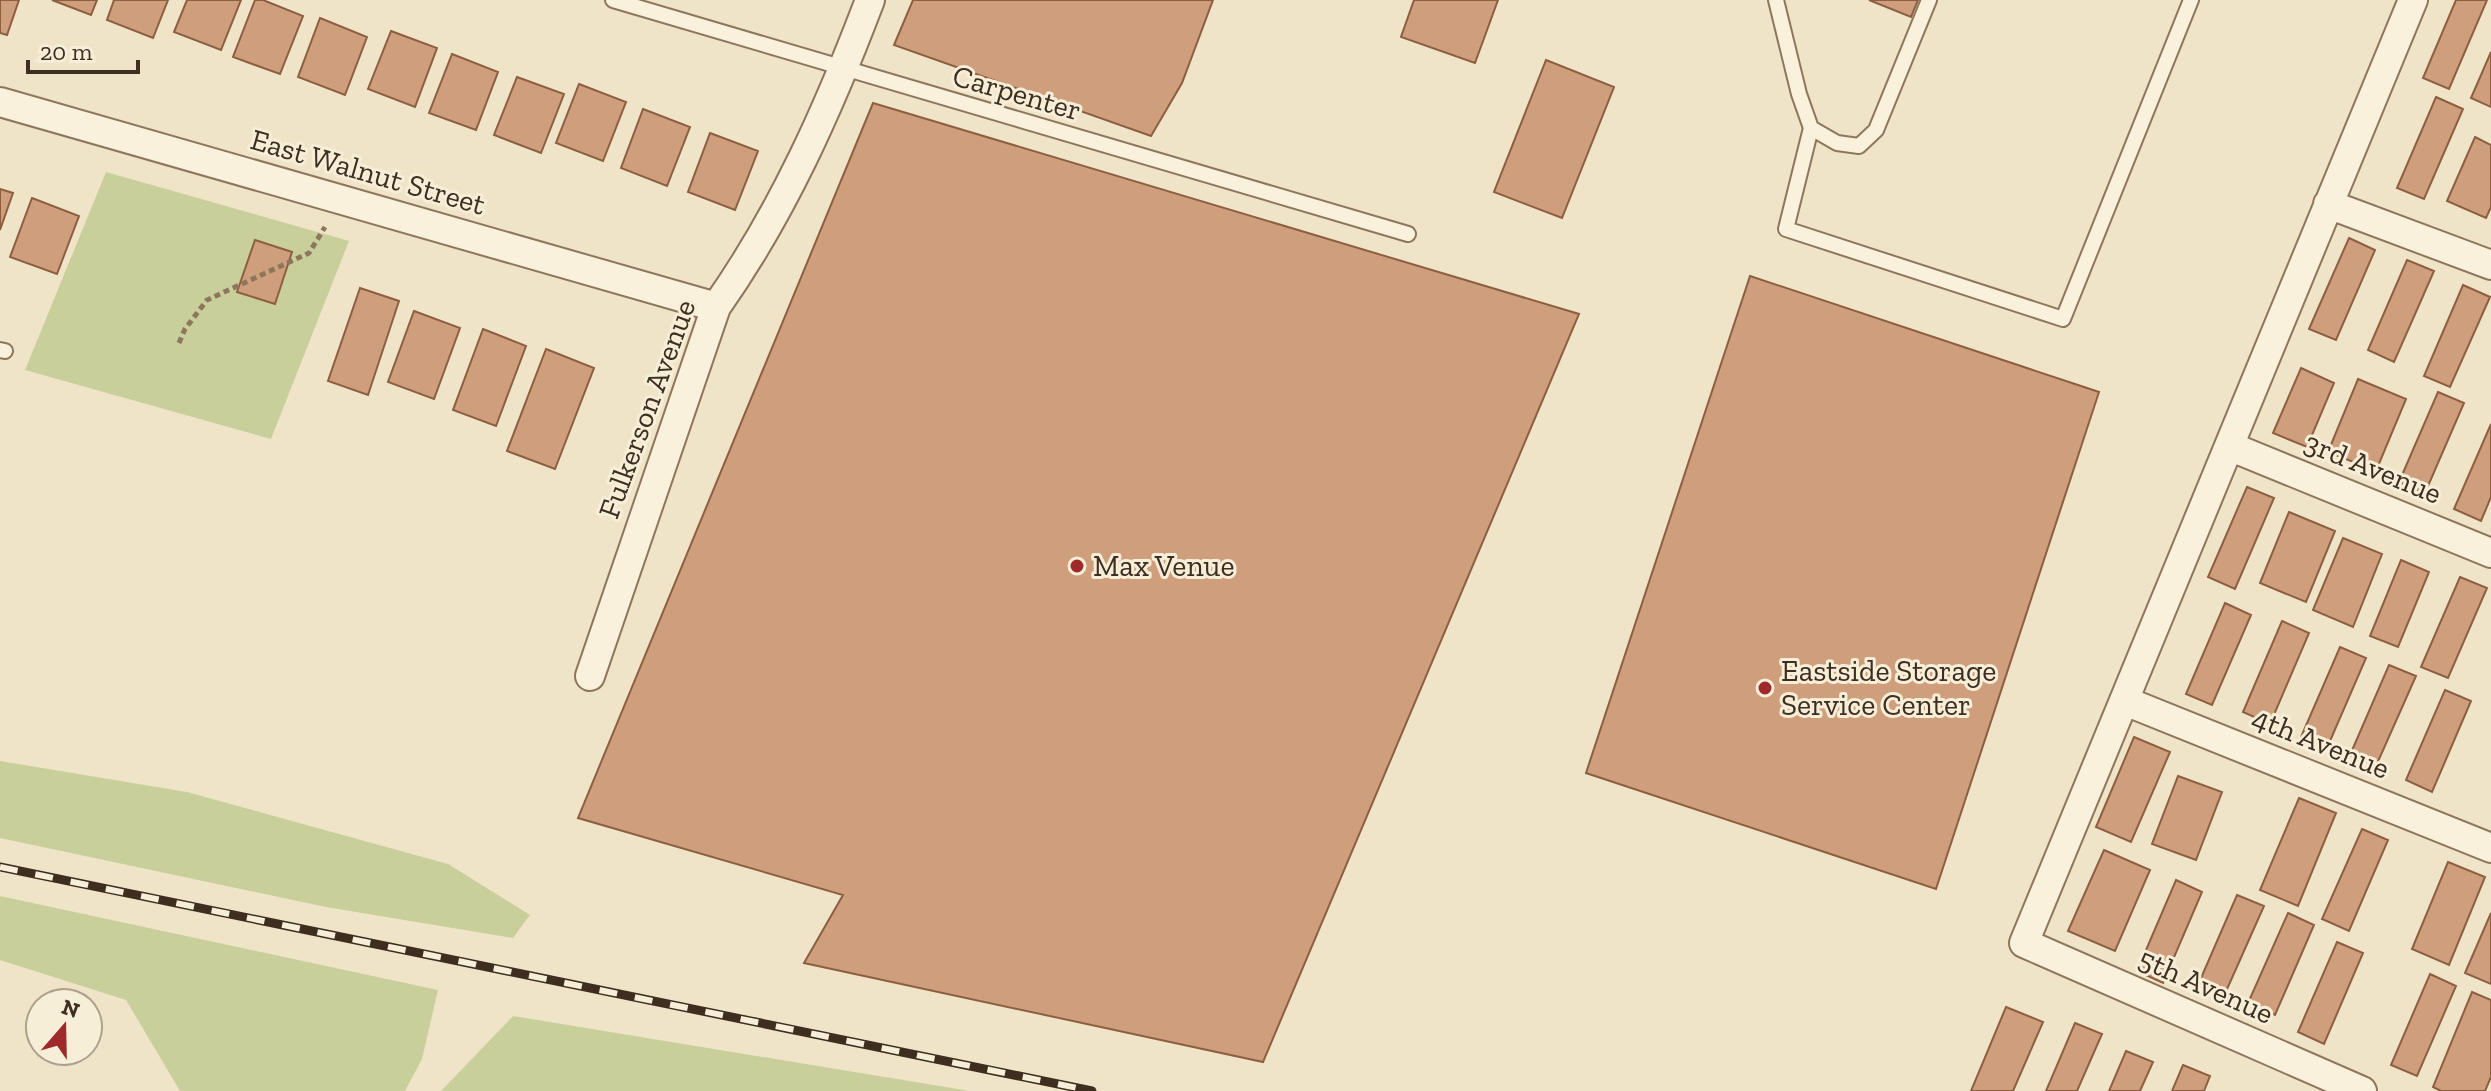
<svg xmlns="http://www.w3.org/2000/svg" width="2491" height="1091" font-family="'Zilla Slab',serif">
  <rect width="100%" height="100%" fill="#f0e4c8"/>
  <path fill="#c9cf9b" d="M 106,172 L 349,241 L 271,439 L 25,370 Z
    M 0,761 L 187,792 L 448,864 L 530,915 L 513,938 L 326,907 L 0,838 Z
    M 0,896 L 438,990 L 422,1059 L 405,1091 L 180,1091 L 126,1000 L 0,960 Z
    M 513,1016 L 964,1090 L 967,1091 L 441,1091 Z"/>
  <path fill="#cf9f7d" stroke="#8d5f41" stroke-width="2" d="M 0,0 L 19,0 L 7,35 L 0,33 Z
    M 52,0 L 97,0 L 91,15 Z
    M 114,0 L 168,0 L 153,38 L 107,20 Z
    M 187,0 L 241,0 L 221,50 L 174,32 Z
    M 255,0 L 263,0 L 303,16 L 280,74 L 233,57 Z
    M 913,0 L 1213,0 L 1182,83 L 1151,136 L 894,45 Z
    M 1414,0 L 1498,0 L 1475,63 L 1401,37 Z
    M 1869,0 L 1918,0 L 1911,17 Z
    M 2456,0 L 2487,0 L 2449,89 L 2423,78 Z
    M 320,18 L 367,37 L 345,95 L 298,77 Z
    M 391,31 L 437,48 L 415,107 L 368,89 Z
    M 2491,52 L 2491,107 L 2471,98 Z
    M 452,54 L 498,72 L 476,130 L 429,113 Z
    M 1546,60 L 1614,87 L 1562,218 L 1494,192 Z
    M 517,77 L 564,94 L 541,153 L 494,135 Z
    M 579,84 L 626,102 L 603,161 L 556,143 Z
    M 2436,97 L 2463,109 L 2424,199 L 2397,188 Z
    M 873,103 L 1579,314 L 1263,1062 L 804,963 L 843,895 L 578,818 Z
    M 643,109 L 690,127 L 667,186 L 621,168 Z
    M 710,133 L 758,151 L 735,210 L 688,192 Z
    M 2475,137 L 2491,145 L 2491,207 L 2486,218 L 2447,201 Z
    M 0,189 L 13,193 L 0,230 Z
    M 32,198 L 79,216 L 57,274 L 10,257 Z
    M 2349,238 L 2375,250 L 2336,340 L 2309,329 Z
    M 255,240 L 292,252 L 275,304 L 237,292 Z
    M 2407,260 L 2434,271 L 2394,362 L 2368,350 Z
    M 1750,276 L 2099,392 L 1936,889 L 1586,773 Z
    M 2463,285 L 2490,297 L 2450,387 L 2424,376 Z
    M 360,288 L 399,301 L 368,395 L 328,381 Z
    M 414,311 L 460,328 L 434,399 L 388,382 Z
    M 483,329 L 526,346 L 496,426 L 453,410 Z
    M 546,349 L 594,368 L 555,469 L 507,451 Z
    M 2301,368 L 2334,383 L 2307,447 L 2273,433 Z
    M 2358,379 L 2406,399 L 2376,471 L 2328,452 Z
    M 2438,392 L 2464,403 L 2425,493 L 2399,482 Z
    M 2491,424 L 2491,497 L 2481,521 L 2454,509 Z
    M 2247,487 L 2274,498 L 2235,589 L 2208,577 Z
    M 2289,512 L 2335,531 L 2306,602 L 2260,583 Z
    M 2343,538 L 2382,554 L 2353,627 L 2313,610 Z
    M 2401,560 L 2429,572 L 2398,647 L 2370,636 Z
    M 2460,577 L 2487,588 L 2448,678 L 2421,667 Z
    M 2225,603 L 2251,615 L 2212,705 L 2186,694 Z
    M 2282,621 L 2309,633 L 2270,724 L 2243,712 Z
    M 2340,647 L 2366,658 L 2327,748 L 2301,737 Z
    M 2389,665 L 2416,676 L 2376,766 L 2350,755 Z
    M 2445,690 L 2471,701 L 2432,792 L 2406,780 Z
    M 2134,737 L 2170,752 L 2131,842 L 2096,827 Z
    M 2178,776 L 2222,792 L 2196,860 L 2152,844 Z
    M 2299,798 L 2336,813 L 2298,906 L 2260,890 Z
    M 2362,829 L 2388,840 L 2349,931 L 2322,919 Z
    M 2104,850 L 2150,870 L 2115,951 L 2068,931 Z
    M 2448,862 L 2485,877 L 2449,965 L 2412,949 Z
    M 2176,880 L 2202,892 L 2163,983 L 2137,971 Z
    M 2237,895 L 2264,906 L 2224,996 L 2198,985 Z
    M 2288,913 L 2314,925 L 2275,1015 L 2248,1003 Z
    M 2491,913 L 2491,984 L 2465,973 Z
    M 2337,942 L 2363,953 L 2324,1044 L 2298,1032 Z
    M 2430,974 L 2456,986 L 2417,1076 L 2391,1065 Z
    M 2472,992 L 2491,1000 L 2491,1077 L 2485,1091 L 2441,1091 L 2433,1087 Z
    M 2006,1007 L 2043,1022 L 2013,1091 L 1971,1091 Z
    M 2075,1023 L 2102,1034 L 2077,1091 L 2046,1091 Z
    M 2126,1051 L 2153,1062 L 2140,1091 L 2109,1091 Z
    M 2183,1065 L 2210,1076 L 2204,1091 L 2172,1091 Z"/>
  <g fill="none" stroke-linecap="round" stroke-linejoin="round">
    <g stroke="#8d765c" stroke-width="18">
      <path id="lane" d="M 613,0 L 1408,234
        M 1776,0 L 1799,94 L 1811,128 L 1837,143 L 1859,146 L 1876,130 L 1929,0
        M 1811,128 L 1786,229 L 2063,319 L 2191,0
        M 0,350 L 5,351"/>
    </g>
    <g stroke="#8d765c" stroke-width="32">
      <path id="street" d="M 0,102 L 716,307
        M 2328,204 L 2491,265
        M 2229,446 L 2491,553
        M 590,676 L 716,307 C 783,212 829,108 870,0
        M 2125,701 L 2491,848
        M 2362,1091 L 2024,943 L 2413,0"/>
    </g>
    <path stroke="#8d765c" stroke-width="5" stroke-dasharray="6 4" stroke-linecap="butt" d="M 179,343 L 185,329 L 207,300 L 309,253 L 325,227"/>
    <use href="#lane" stroke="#faf1dc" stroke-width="14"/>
    <use href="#street" stroke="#faf1dc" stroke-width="28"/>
    <g stroke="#3d2e20" stroke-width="9">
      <path id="rail" d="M 0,867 L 1092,1091"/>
    </g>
    <use href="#rail" stroke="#f7eed8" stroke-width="6" stroke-dasharray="18" stroke-linecap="butt"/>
  </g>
  <g fill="#9e2a2b" stroke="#f7eed8" stroke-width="3">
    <circle cx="1077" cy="566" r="8"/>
    <circle cx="1765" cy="688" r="8"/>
  </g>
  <g text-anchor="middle" stroke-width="6" stroke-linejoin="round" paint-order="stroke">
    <g font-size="30" fill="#3d2e20" stroke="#f7eed8">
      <text transform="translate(1017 93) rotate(16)" y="10">Carpenter</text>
      <text transform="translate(368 172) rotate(16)" y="10">East Walnut Street</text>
      <text transform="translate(647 409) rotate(-70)" y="10">Fulkerson Avenue</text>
      <text transform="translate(2373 468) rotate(22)" y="10">3rd Avenue</text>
      <text transform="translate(2321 743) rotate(22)" y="10">4th Avenue</text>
      <text transform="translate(2206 986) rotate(24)" y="10">5th Avenue</text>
    </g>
    <g font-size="30" fill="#3d2e20" stroke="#f7eed8" text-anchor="start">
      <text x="1093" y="576">Max Venue</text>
      <text x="1781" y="681">Eastside Storage<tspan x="1781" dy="34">Service Center</tspan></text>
    </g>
  </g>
  <g transform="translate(64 1027) rotate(20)"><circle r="38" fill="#f7eed8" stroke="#ada18e" stroke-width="2"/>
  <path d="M0-6L14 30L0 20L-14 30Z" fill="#9e2a2b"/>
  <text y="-12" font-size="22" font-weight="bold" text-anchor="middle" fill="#3d2e20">N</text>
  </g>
  <path d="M28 60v12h110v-12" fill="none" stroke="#3d2e20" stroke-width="4"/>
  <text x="40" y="60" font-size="24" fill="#3d2e20" stroke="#f7eed8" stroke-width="6" paint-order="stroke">20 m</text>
</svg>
